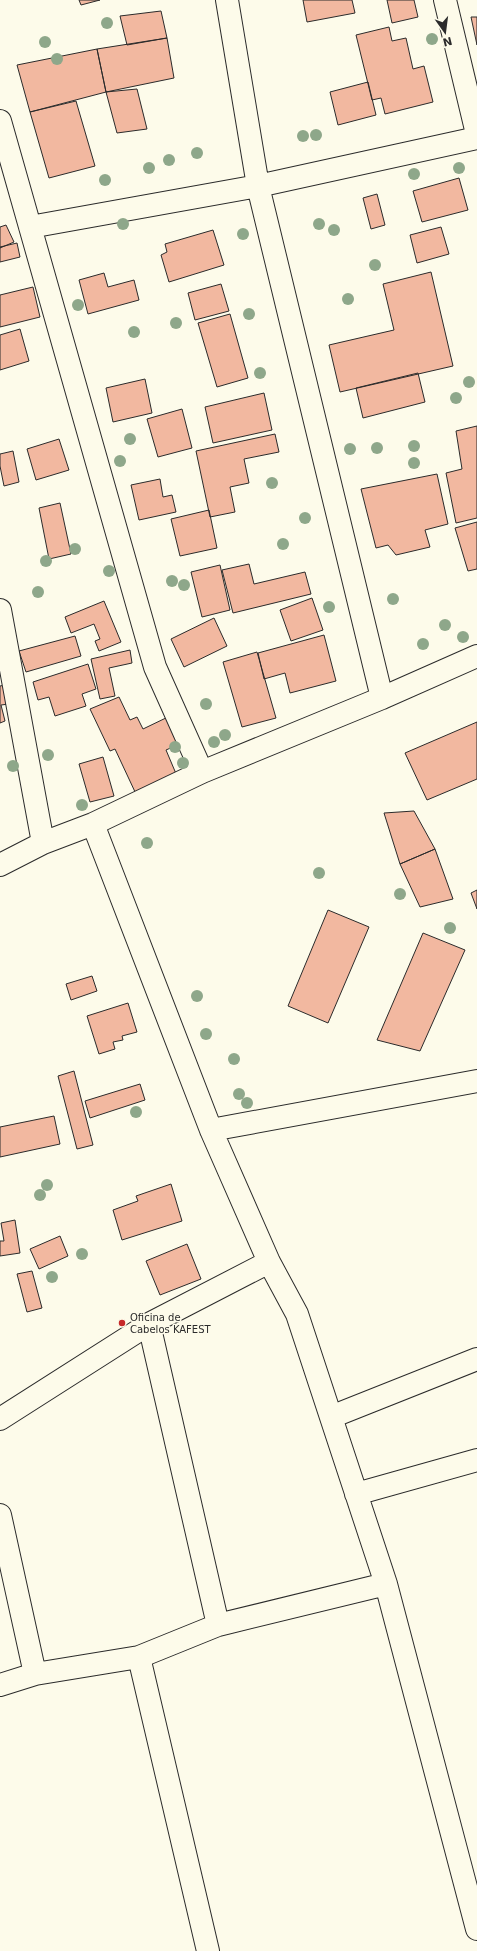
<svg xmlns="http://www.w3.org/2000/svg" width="477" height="1951" font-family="'DejaVu Sans',sans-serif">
  <rect width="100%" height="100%" fill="#fdfbea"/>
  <path fill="#f2b8a0" stroke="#2b2b2b" d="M 79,0 L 100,0 L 81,5 Z
    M 303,0 L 352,0 L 355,13 L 307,22 Z
    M 387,0 L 414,0 L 418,17 L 392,23 Z
    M 161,11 L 167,38 L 127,45 L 120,16 Z
    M 471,17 L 477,17 L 477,45 Z
    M 389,27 L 392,41 L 406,38 L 413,69 L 424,66 L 433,102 L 385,114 L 381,98 L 372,100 L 356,35 Z
    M 167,38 L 174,78 L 106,92 L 97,49 Z
    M 97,49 L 106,92 L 30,112 L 17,65 Z
    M 368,82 L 376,115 L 338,125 L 330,92 Z
    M 137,89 L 147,129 L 117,133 L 106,92 Z
    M 76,101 L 95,166 L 49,178 L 30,112 Z
    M 459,178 L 468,210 L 422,222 L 413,191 Z
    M 377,194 L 385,225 L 371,229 L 363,198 Z
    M 6,225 L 14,242 L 0,248 L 0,227 Z
    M 441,227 L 449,254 L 417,263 L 410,235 Z
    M 213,230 L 224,265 L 169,282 L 161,255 L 167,252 L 165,244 Z
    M 17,243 L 20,257 L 0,262 L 0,247 Z
    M 431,272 L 453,366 L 340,392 L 329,345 L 394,330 L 383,284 Z
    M 104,273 L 108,287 L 134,280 L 139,300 L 88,314 L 79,280 Z
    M 221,284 L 229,311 L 195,320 L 188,293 Z
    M 33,287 L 40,317 L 0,327 L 0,295 Z
    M 230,314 L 248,378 L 217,387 L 198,323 Z
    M 20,329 L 29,361 L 0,370 L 0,335 Z
    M 418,373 L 425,402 L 363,418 L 356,388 Z
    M 145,379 L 152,413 L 113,422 L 106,388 Z
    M 264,393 L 272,430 L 213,443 L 205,407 Z
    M 182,409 L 192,448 L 158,457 L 147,419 Z
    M 477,426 L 477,518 L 456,523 L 446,473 L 462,469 L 456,431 Z
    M 275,434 L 279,452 L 244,459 L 249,483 L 230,487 L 235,512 L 210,517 L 196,451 Z
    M 59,439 L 69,470 L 36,480 L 27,449 Z
    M 13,451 L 19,482 L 4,486 L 0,466 L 0,454 Z
    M 437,474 L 448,524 L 425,530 L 430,547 L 396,555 L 388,545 L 376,548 L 361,489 Z
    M 160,479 L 163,497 L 172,495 L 176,512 L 139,520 L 131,485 Z
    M 60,503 L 71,554 L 49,559 L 39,508 Z
    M 209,510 L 217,548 L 180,556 L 171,519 Z
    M 477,522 L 477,569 L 468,571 L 455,528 Z
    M 249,564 L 254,584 L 305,572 L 311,594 L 233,613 L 222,570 Z
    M 220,565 L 230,610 L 202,617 L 191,572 Z
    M 312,598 L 323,630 L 291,641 L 280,610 Z
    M 104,601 L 121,642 L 99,651 L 95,641 L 100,639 L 94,624 L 71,633 L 65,617 Z
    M 214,618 L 227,646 L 184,667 L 171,639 Z
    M 324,635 L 336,681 L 290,693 L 285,673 L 264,679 L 258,653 Z
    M 75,636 L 81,656 L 26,672 L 19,651 Z
    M 130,650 L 132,663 L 109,668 L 115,696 L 100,699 L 91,659 Z
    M 257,652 L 276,718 L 242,727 L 223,662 Z
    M 88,664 L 96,689 L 82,694 L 86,706 L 55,716 L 49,697 L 38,700 L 33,682 Z
    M 5,685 L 9,704 L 1,705 L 5,721 L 0,723 L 0,686 Z
    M 119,697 L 130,720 L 137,717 L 143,729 L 170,716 L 182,743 L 166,750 L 177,776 L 136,794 L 115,749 L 110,751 L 90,709 Z
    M 477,722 L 477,779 L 427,800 L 405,753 Z
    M 103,757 L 114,796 L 90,802 L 79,764 Z
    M 414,811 L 435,849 L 400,864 L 384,813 Z
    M 435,849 L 453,899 L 420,907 L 400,864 Z
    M 477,890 L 477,909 L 471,893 Z
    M 328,910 L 369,927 L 328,1023 L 288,1006 Z
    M 423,933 L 465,950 L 420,1051 L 377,1040 Z
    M 92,976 L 97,991 L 71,1000 L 66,984 Z
    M 128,1003 L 137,1032 L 122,1036 L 123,1040 L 113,1042 L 115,1049 L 99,1054 L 87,1016 Z
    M 74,1071 L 93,1145 L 77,1149 L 58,1076 Z
    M 140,1084 L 145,1100 L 90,1118 L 85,1101 Z
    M 54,1116 L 60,1144 L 0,1157 L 0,1127 Z
    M 171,1184 L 182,1221 L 122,1240 L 113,1210 L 138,1201 L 136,1196 Z
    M 15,1220 L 20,1253 L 0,1256 L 0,1241 L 4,1241 L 1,1223 Z
    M 60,1236 L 68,1256 L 39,1269 L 30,1249 Z
    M 187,1244 L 201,1279 L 160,1295 L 146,1261 Z
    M 32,1271 L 42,1308 L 27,1312 L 17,1274 Z"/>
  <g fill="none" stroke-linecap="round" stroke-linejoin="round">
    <g stroke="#2b2b2b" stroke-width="24">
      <path id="minor" d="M 227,0 L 258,186 L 382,698
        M 445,0 L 477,134
        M 0,121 L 155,667 L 202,772
        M 30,227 L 258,186 L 477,138
        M 0,610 L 43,843
        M 93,824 L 211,1130 L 269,1262 L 297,1314 L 386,1584 L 477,1929
        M 0,865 L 43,843 L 93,824 L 202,772 L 382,698 L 477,656
        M 211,1130 L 477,1081
        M 149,1324 L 218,1625
        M 331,1417 L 477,1359
        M 0,1419 L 149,1324 L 269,1262
        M 356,1494 L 477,1460
        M 0,1515 L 35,1674
        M 139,1657 L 208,1951
        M 0,1685 L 35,1674 L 139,1657 L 218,1625 L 386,1584"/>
    </g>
    <use href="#minor" stroke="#fdfbea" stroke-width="22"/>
  </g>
  <g fill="#8ea78a">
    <circle cx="107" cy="23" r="6"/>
    <circle cx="432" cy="39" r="6"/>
    <circle cx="45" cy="42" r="6"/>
    <circle cx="57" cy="59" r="6"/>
    <circle cx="316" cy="135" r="6"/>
    <circle cx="303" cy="136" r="6"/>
    <circle cx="197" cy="153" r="6"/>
    <circle cx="169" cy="160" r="6"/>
    <circle cx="149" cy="168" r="6"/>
    <circle cx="459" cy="168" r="6"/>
    <circle cx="414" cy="174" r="6"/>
    <circle cx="105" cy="180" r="6"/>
    <circle cx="123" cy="224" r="6"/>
    <circle cx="319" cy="224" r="6"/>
    <circle cx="334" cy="230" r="6"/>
    <circle cx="243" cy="234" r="6"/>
    <circle cx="375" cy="265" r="6"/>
    <circle cx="348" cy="299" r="6"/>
    <circle cx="78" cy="305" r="6"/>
    <circle cx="249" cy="314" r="6"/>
    <circle cx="176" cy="323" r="6"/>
    <circle cx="134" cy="332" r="6"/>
    <circle cx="260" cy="373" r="6"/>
    <circle cx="469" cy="382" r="6"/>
    <circle cx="456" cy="398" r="6"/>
    <circle cx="130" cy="439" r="6"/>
    <circle cx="414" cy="446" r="6"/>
    <circle cx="377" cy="448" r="6"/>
    <circle cx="350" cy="449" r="6"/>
    <circle cx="120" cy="461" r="6"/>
    <circle cx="414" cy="463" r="6"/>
    <circle cx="272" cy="483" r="6"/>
    <circle cx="305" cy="518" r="6"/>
    <circle cx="283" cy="544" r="6"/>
    <circle cx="75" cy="549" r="6"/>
    <circle cx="46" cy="561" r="6"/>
    <circle cx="109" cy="571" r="6"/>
    <circle cx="172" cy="581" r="6"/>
    <circle cx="184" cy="585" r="6"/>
    <circle cx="38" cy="592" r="6"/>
    <circle cx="393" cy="599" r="6"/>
    <circle cx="329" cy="607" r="6"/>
    <circle cx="445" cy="625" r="6"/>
    <circle cx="463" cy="637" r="6"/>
    <circle cx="423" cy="644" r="6"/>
    <circle cx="206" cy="704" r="6"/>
    <circle cx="225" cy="735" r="6"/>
    <circle cx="214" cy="742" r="6"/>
    <circle cx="175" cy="747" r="6"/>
    <circle cx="48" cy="755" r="6"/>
    <circle cx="183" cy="763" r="6"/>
    <circle cx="13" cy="766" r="6"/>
    <circle cx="82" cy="805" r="6"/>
    <circle cx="147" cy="843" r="6"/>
    <circle cx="319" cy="873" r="6"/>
    <circle cx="400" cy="894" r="6"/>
    <circle cx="450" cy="928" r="6"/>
    <circle cx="197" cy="996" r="6"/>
    <circle cx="206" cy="1034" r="6"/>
    <circle cx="234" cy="1059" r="6"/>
    <circle cx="239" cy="1094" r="6"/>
    <circle cx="247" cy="1103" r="6"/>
    <circle cx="136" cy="1112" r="6"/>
    <circle cx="47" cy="1185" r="6"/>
    <circle cx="40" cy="1195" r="6"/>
    <circle cx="82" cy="1254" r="6"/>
    <circle cx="52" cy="1277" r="6"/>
  </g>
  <circle fill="#c62828" stroke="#fdfbea" stroke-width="1.5" cx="122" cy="1323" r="4"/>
  <g text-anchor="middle" stroke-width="3" stroke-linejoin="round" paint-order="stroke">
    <g font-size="10" fill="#2b2b2b" stroke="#fdfbea" text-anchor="start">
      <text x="130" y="1321">Oficina de<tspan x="130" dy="12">Cabelos KAFEST</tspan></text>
    </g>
  </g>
  <g transform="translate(445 32) rotate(166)" stroke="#fdfbea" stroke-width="3" paint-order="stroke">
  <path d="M0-3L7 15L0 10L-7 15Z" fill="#2b2b2b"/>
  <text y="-6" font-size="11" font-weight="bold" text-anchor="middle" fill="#2b2b2b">N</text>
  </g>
</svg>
